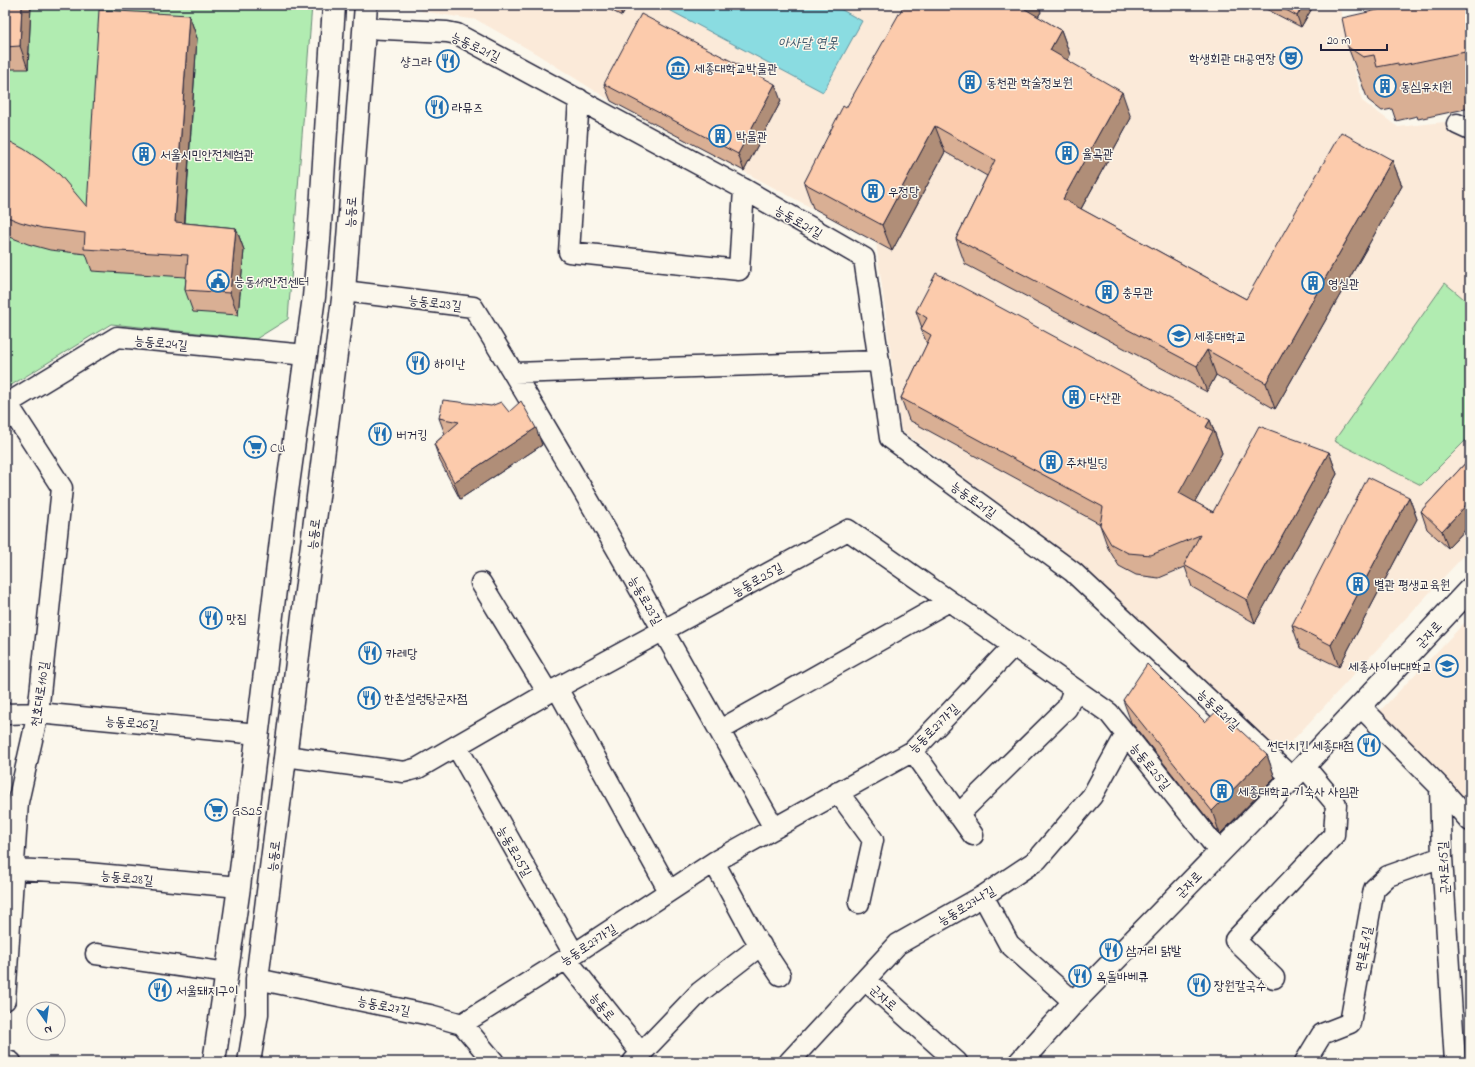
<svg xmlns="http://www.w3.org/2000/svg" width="1475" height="1067" font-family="'Indie Flower','Poor Story',sans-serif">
  <rect width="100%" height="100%" fill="#fbf7ec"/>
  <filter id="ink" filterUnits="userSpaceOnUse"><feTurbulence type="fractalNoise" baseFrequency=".025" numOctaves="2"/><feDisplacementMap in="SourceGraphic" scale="8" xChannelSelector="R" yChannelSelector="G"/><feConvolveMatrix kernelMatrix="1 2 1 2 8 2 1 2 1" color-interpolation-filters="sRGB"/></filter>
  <g filter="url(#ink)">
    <path fill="#fbead9" d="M 421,5 L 1339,5 L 1362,101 L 1398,127 L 1444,122 L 1467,138 L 1470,138 L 1470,549 L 1280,754 L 1071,557 L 901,430 L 876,242 L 611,101 L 535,53 L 477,20 L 421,11 Z
      M 1470,617 L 1470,805 L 1377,714 Z"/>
    <path fill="#b1ecb1" stroke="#6a8776" d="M 5,5 L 312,5 L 288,319 L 256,339 L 111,324 L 5,389 Z
      M 1445,283 L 1470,304 L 1470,436 L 1421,485 L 1334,441 Z"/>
    <path fill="#8adce1" stroke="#60929f" d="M 660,5 L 833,5 L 862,21 L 823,92 Z"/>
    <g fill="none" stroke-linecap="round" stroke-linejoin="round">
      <g stroke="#22223b" stroke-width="23">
        <path id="minor" d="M 364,28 L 447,32 L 457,34 L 744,189 L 864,258 L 890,438 L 1073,572 L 1292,778
          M 579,99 L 569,252 L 739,270 L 744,189
          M 1457,124 L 1470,130
          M 344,291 L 473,307 C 579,478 676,653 774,828
          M 514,373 L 878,361
          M 5,405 L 117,337 L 306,355
          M 481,583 L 548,693
          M 557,688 L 669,891
          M 1360,706 L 1440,787 L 1442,857 L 1455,1062
          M 5,714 L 38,713 L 258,734
          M 720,730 L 949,601
          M 457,747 L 574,954
          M 913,751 L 973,835
          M 285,756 L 404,772 L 418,768 L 548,693 L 848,530 L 1109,713 L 1219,851
          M 1440,787 L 1470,821
          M 838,792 L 873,840 L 859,903
          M 958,815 L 1067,708 L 1074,689
          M 714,862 L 753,934 L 780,975
          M 14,869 L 76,872 L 239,887
          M 983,896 L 1009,944 L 1074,1002
          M 96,954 L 227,973
          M 566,959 L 641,1053
          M 1274,978 L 1235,940 L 1334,835 L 1336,804 L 1304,766
          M 257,979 L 430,1015 L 462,1024 L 494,1062
          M 865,980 L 957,1062
          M 5,1000 L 18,802 L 38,713 L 62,488 L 7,403
          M 462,1024 L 574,954 L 714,862 L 913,751 L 1013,646
          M 5,1061 L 11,1062
          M 633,1062 L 700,992 L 761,945
          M 789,1062 L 898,944 L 983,896 L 1037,860 L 1092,796 L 1126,734
          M 1305,1062 L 1322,1034 L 1350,1023 L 1374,889 L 1388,876 L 1442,857"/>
      </g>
      <g stroke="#22223b" stroke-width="25">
        <path id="tertiary" d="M 1020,1062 L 1074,1002 L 1304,766 L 1470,589"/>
      </g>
      <g stroke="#22223b" stroke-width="25">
        <path id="secondary" d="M 214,1062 L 239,887 L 286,499 L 314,297 L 319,241 L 334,5
          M 249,1062 L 257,1014 L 257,979 L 344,291 L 366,5"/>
      </g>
      <use href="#minor" stroke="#fbf7ec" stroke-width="20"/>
      <use href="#tertiary" stroke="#fbf7ec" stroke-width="22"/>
      <use href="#secondary" stroke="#fbf7ec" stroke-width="22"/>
    </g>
    <path fill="#d9af94" stroke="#22223b" d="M 5,5 L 31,5 L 28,69 L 5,69 Z
      M 601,5 L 628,5 L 622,16 Z
      M 1265,5 L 1314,5 L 1301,27 L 1266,9 Z
      M 1470,5 L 1470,108 L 1418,119 L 1417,116 L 1396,121 L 1392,109 L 1382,111 L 1368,100 L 1348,47 Z
      M 1041,12 L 1038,17 L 1061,30 L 1070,55 L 1068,60 L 1131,118 L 1081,209 L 1246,299 L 1392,160 L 1402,186 L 1275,409 L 1216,375 L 1207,392 L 965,264 L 956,239 L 987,176 L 945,152 L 892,251 L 813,208 L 804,183 L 846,108 Z
      M 189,15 L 197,38 L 185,223 L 236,228 L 244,250 L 238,315 L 193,312 L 185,290 L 186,277 L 92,271 L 86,254 L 50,250 L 28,244 L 5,235 L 5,139 L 87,207 Z
      M 604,84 L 781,101 L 744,171 L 611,101 Z
      M 916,311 L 1210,420 L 1222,453 L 1195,502 L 1213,512 L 1329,452 L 1337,474 L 1255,623 L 1192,587 L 1185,567 L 1159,578 L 1136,575 L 1119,566 L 1108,548 L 1100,525 L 1100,524 L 909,420 L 901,398 L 927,344 L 921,329 L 922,328 Z
      M 509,412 L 542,445 L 460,499 L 440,461 L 434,444 L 445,434 L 439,418 Z
      M 1470,458 L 1470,525 L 1448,548 L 1427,529 L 1421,511 Z
      M 1409,497 L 1417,519 L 1339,667 L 1300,648 L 1292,625 Z
      M 1123,700 L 1205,722 L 1267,755 L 1275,778 L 1220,834 L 1131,722 Z"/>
    <path fill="#b08e78" stroke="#22223b" d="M 22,5 L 31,5 L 28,69 L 20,46 Z
      M 618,5 L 628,5 L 622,16 Z
      M 1020,5 L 1039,5 L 1041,12 L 1029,31 L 1020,6 Z
      M 1303,5 L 1314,5 L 1301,27 L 1297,16 Z
      M 1464,5 L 1470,5 L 1470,36 Z
      M 189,15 L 197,38 L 183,245 L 175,222 Z
      M 1061,30 L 1070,55 L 1059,76 L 1050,50 Z
      M 775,84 L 781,101 L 744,171 L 738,154 Z
      M 1122,92 L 1131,118 L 1072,225 L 1063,199 Z
      M 935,126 L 945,152 L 892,251 L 882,225 Z
      M 1392,160 L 1402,186 L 1275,409 L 1266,383 Z
      M 236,228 L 244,250 L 238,315 L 230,293 Z
      M 1207,350 L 1216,375 L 1207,392 L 1197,366 Z
      M 1210,420 L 1222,453 L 1188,515 L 1179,493 L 1206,427 Z
      M 536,428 L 542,445 L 460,499 L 454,482 Z
      M 1329,452 L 1337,474 L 1255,623 L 1247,600 Z
      M 1409,497 L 1417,519 L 1339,667 L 1331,645 Z
      M 1470,501 L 1470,525 L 1448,548 L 1442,531 Z
      M 1267,755 L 1275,778 L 1220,834 L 1212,811 Z"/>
    <path fill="#fccbac" stroke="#22223b" d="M 5,5 L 22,5 L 20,46 L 5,47 Z
      M 904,5 L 1020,5 L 1020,6 L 1061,30 L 1050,50 L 1122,92 L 1063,199 L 1246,299 L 1341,132 L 1392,160 L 1266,383 L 1207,350 L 1197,366 L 956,239 L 995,160 L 935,126 L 882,225 L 804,183 L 843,106 L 846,108 Z
      M 1277,5 L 1303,5 L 1297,16 Z
      M 1386,5 L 1464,5 L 1470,36 L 1470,51 L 1398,66 L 1398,63 L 1377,67 L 1374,55 L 1363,57 L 1348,47 L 1342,18 L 1386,8 Z
      M 99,10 L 189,15 L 175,222 L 236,228 L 230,293 L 185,290 L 188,255 L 84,249 L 85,233 L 42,228 L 20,222 L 5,216 L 5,139 L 24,149 L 42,161 L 60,175 L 87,207 Z
      M 641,14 L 775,84 L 738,154 L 604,84 Z
      M 936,273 L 1210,420 L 1206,427 L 1213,431 L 1179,493 L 1213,512 L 1259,426 L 1329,452 L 1247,600 L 1184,565 L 1200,535 L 1151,555 L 1128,553 L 1111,544 L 1100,525 L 1103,507 L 901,398 L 931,335 L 921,329 L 927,318 L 916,311 Z
      M 443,400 L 491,406 L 501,402 L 509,412 L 521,401 L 536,428 L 454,482 L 434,444 L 459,422 L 439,418 Z
      M 1470,458 L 1470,501 L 1442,531 L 1421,511 Z
      M 1368,477 L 1409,497 L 1331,645 L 1292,625 Z
      M 1470,619 L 1470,623 L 1468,621 Z
      M 1147,664 L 1205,722 L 1218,710 L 1267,755 L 1212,811 L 1123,700 Z"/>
  </g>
  <defs>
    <g id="theatre-ring" transform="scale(1.15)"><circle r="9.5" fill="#fbf7ec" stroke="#1f6fb2" stroke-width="1.5"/><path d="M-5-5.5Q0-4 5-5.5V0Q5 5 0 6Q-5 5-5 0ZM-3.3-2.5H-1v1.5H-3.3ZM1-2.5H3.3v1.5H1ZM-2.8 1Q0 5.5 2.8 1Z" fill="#1f6fb2"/></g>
    <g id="restaurant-ring" transform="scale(1.15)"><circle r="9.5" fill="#fbf7ec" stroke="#1f6fb2" stroke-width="1.5"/><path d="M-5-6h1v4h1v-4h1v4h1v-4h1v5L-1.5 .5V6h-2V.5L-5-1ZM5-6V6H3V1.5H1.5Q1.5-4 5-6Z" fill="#1f6fb2"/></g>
    <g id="museum-ring" transform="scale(1.15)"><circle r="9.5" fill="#fbf7ec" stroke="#1f6fb2" stroke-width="1.5"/><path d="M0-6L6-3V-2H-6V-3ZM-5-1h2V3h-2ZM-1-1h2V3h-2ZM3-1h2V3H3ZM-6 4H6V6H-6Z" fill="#1f6fb2"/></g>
    <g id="building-ring" transform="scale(1.15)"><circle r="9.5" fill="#fbf7ec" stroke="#1f6fb2" stroke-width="1.5"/><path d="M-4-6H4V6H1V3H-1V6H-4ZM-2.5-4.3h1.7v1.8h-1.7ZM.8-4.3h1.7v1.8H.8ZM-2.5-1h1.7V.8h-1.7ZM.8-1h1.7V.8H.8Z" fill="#1f6fb2"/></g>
    <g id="civic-ring" transform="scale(1.15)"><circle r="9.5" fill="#fbf7ec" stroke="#1f6fb2" stroke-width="1.5"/><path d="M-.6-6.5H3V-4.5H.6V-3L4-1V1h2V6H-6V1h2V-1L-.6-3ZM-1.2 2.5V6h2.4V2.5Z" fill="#1f6fb2"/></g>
    <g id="university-ring" transform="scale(1.15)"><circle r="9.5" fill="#fbf7ec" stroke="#1f6fb2" stroke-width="1.5"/><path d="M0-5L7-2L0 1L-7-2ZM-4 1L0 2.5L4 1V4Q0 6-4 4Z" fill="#1f6fb2"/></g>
    <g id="supermarket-ring" transform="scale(1.15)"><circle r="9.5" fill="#fbf7ec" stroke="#1f6fb2" stroke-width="1.5"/><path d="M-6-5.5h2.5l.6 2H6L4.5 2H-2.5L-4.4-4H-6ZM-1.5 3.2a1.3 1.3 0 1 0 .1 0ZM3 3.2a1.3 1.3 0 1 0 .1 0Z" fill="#1f6fb2"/></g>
  </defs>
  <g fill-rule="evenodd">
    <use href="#theatre-ring" x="1291" y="58"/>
    <use href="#restaurant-ring" x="448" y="61"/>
    <use href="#museum-ring" x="678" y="68"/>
    <use href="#building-ring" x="970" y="82"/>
    <use href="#building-ring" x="1385" y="86"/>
    <use href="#restaurant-ring" x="437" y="107"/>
    <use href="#building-ring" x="720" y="136"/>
    <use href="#building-ring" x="1067" y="153"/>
    <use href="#building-ring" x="144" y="154"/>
    <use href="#building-ring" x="873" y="191"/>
    <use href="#civic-ring" x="218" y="281"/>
    <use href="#building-ring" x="1313" y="283"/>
    <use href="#building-ring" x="1107" y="292"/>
    <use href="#university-ring" x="1179" y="336"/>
    <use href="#restaurant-ring" x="418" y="363"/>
    <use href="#building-ring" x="1074" y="397"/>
    <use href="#restaurant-ring" x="380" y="434"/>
    <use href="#supermarket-ring" x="255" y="447"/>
    <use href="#building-ring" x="1051" y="462"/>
    <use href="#building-ring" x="1358" y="584"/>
    <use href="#restaurant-ring" x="211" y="618"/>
    <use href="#restaurant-ring" x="370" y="653"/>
    <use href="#university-ring" x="1447" y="666"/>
    <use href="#restaurant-ring" x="369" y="698"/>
    <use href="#restaurant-ring" x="1369" y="745"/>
    <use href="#building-ring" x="1222" y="791"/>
    <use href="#supermarket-ring" x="216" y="810"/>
    <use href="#restaurant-ring" x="1111" y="950"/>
    <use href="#restaurant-ring" x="1080" y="976"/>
    <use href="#restaurant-ring" x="1199" y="985"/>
    <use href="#restaurant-ring" x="160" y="990"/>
  </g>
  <g text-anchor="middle" stroke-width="3" stroke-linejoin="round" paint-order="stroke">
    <g font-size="13" fill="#22223b" stroke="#fbf7ec">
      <text transform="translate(476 46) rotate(25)" y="5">능동로21길</text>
      <text transform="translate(350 212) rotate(-86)" y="5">능동로</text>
      <text transform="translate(799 221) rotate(30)" y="5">능동로21길</text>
      <text transform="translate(435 302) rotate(7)" y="5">능동로23길</text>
      <text transform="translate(161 342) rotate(6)" y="5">능동로24길</text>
      <text transform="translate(974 499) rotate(36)" y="5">능동로21길</text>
      <text transform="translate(313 534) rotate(-83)" y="5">능동로</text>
      <text transform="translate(757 579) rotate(-29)" y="5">능동로25길</text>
      <text transform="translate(646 600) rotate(60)" y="5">능동로23길</text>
      <text transform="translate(1428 634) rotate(-47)" y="5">군자로</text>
      <text transform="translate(39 694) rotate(-82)" y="5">천호대로110길</text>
      <text transform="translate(1219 709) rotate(43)" y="5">능동로21길</text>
      <text transform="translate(132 722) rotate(5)" y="5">능동로26길</text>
      <text transform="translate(933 728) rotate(-44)" y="5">능동로27가길</text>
      <text transform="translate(1151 766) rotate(51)" y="5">능동로25길</text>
      <text transform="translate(515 851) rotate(60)" y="5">능동로25길</text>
      <text transform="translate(273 856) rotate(-83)" y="5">능동로</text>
      <text transform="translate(1443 868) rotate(-93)" y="5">군자로15길</text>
      <text transform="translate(127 877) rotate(6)" y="5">능동로28길</text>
      <text transform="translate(1188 884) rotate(-46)" y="5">군자로</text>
      <text transform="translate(966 905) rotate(-31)" y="5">능동로27나길</text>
      <text transform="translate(588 944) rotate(-33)" y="5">능동로27가길</text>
      <text transform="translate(1363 949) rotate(-80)" y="5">면목로1길</text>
      <text transform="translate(884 997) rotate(42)" y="5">군자로</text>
      <text transform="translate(384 1005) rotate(12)" y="5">능동로27길</text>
      <text transform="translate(603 1006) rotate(51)" y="5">능동로</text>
    </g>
    <g font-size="13" fill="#22223b" stroke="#fbf7ec" text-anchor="start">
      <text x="1276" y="63" text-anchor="end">학생회관 대공연장</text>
      <text x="432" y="66" text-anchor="end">샹그라</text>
      <text x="694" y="73">세종대학교박물관</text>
      <text x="986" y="87">동천관 학술정보원</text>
      <text x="1400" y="91">동심유치원</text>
      <text x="452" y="112">라뮤즈</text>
      <text x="736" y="141">박물관</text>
      <text x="1082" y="158">율곡관</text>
      <text x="160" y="159">서울시민안전체험관</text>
      <text x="888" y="196">우정당</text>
      <text x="234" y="286">능동119안전센터</text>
      <text x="1328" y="288">영실관</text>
      <text x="1122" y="297">충무관</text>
      <text x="1194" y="341">세종대학교</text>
      <text x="434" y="368">하이난</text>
      <text x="1090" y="402">다산관</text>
      <text x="396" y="439">버거킹</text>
      <text x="270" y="452">CU</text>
      <text x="1066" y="467">주차빌딩</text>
      <text x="1374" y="589">별관 평생교육원</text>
      <text x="226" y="623">맛집</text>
      <text x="386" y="658">카레당</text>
      <text x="1432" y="671" text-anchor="end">세종사이버대학교</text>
      <text x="384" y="703">한촌설렁탕군자점</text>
      <text x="1354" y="750" text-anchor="end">썬더치킨 세종대점</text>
      <text x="1238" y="796">세종대학교 기숙사 사임관</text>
      <text x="232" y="815">GS25</text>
      <text x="1126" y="955">삼거리 닭발</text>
      <text x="1096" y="981">옥돌바베큐</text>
      <text x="1214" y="990">장원칼국수</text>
      <text x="176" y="995">서울돼지구이</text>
    </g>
    <g font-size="14" font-style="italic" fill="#415a6d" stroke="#fbf7ec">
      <text x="808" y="47">아사달 연못</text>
    </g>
  </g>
  <rect width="1475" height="1067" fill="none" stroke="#fbf7ec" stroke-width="20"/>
  <rect x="10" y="10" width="1455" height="1047" fill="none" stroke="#22223b" stroke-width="1.5" filter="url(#ink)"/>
  <g transform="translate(46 1021) rotate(166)"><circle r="19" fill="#fbf7ec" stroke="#a4a2a5"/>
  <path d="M0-3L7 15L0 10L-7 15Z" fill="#1f6fb2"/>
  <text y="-6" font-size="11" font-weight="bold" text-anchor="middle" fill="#22223b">N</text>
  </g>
  <path d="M1321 44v6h66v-6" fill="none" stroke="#22223b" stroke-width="2"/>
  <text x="1327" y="44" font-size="12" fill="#22223b" stroke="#fbf7ec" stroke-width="3" paint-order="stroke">20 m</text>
</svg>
